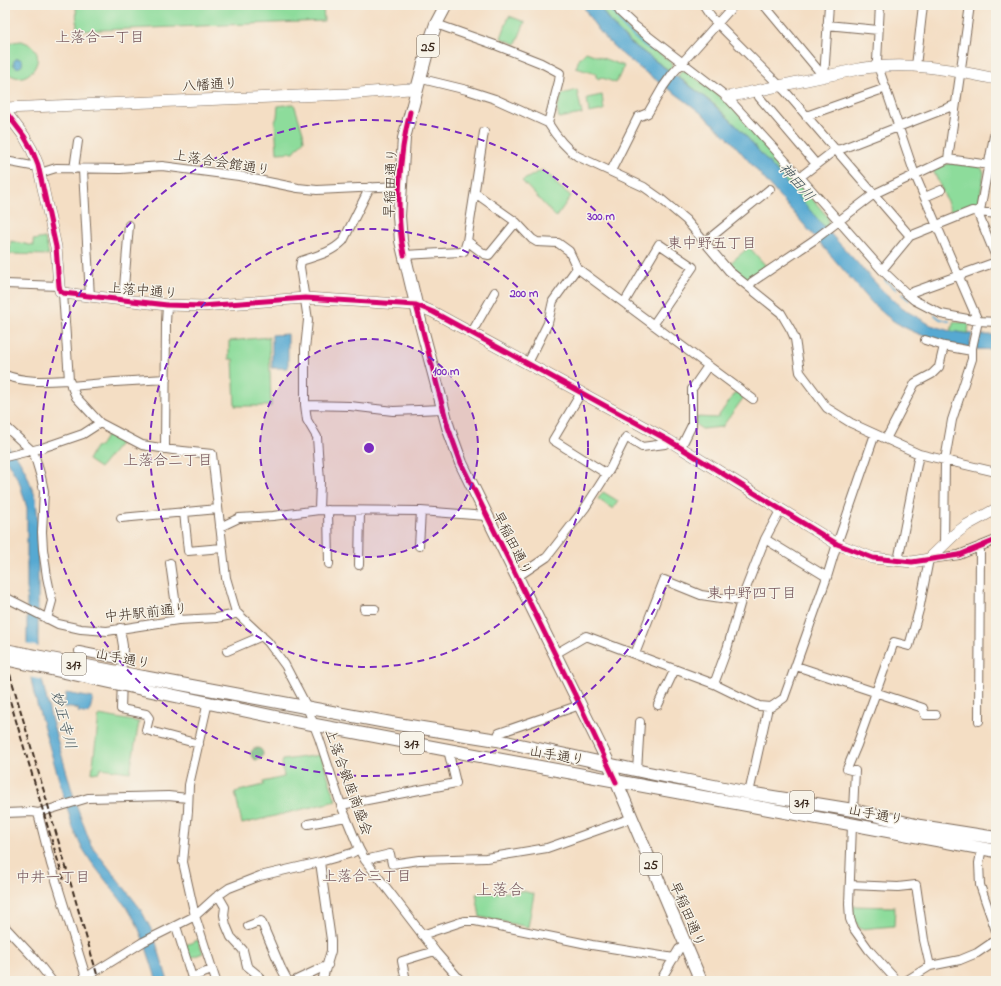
<svg xmlns="http://www.w3.org/2000/svg" width="1001" height="986" font-family="'Indie Flower','Klee One',sans-serif">
  <rect width="100%" height="100%" fill="#f7f3e8"/>
  <filter id="ink" filterUnits="userSpaceOnUse"><feTurbulence type="fractalNoise" baseFrequency=".025" numOctaves="2"/><feDisplacementMap in="SourceGraphic" scale="8" xChannelSelector="R" yChannelSelector="G"/><feConvolveMatrix kernelMatrix="1 2 1 2 8 2 1 2 1" color-interpolation-filters="sRGB"/></filter>
  <filter id="wash" filterUnits="userSpaceOnUse"><feTurbulence type="fractalNoise" baseFrequency=".012" numOctaves="4" result="noise"/><feDisplacementMap in="SourceGraphic" scale="16" xChannelSelector="R" yChannelSelector="G"/><feGaussianBlur stdDeviation="0.9" result="paint"/><feColorMatrix in="noise" values="0 0 0 0 0 0 0 0 0 0 0 0 0 0 0 0 0 1.4 0 .05"/><feComposite in="paint" operator="in"/></filter>
  <g filter="url(#wash)">
    <rect width="100%" height="100%" fill="#f4dec4"/>
    <path fill="#8ddc9b" stroke="#64835c" d="M 76,5 L 323,5 L 324,21 L 77,31 Z
      M 599,5 L 611,5 L 617,15 L 632,33 L 671,62 L 672,65 L 670,71 C 640,49 619,38 599,5 Z
      M 509,16 L 525,22 L 516,44 L 501,38 Z
      M 21,41 C 57,50 26,95 5,70 L 5,48 L 13,42 Z
      M 586,52 L 624,66 L 616,83 L 600,77 L 599,79 L 596,77 L 596,74 L 576,68 L 579,59 Z
      M 682,70 L 686,71 L 709,88 L 731,106 L 828,217 L 828,225 L 825,228 L 739,128 L 715,105 L 678,76 Z
      M 577,90 L 582,114 L 559,118 L 557,109 L 562,94 Z
      M 602,95 L 604,110 L 589,113 L 587,98 Z
      M 294,104 L 303,132 L 304,140 L 294,152 L 277,153 L 275,122 L 277,117 L 278,106 Z
      M 949,163 L 980,166 L 984,172 L 979,203 L 975,207 L 953,215 L 933,170 Z
      M 542,170 L 556,181 L 555,183 L 571,196 L 556,217 L 522,181 Z
      M 45,238 L 49,255 L 9,254 L 11,241 L 34,246 L 33,240 Z
      M 749,247 L 766,266 L 747,281 L 728,265 Z
      M 954,322 L 969,323 L 968,335 L 950,331 Z
      M 269,337 L 271,406 L 235,406 L 233,359 L 229,359 L 229,341 Z
      M 736,392 L 744,397 L 722,427 L 702,429 L 696,425 L 696,417 L 717,418 Z
      M 109,432 L 123,439 L 123,440 L 100,468 L 88,460 L 95,447 L 100,446 Z
      M 603,492 L 618,501 L 613,509 L 598,499 Z
      M 99,715 L 139,722 L 130,772 L 101,768 L 99,772 L 92,773 Z
      M 321,755 L 336,801 L 242,824 L 235,792 L 264,785 L 263,782 L 284,777 L 282,763 L 283,760 Z
      M 523,891 L 534,894 L 528,927 L 480,917 L 476,894 Z
      M 853,906 L 895,907 L 894,926 L 860,929 L 853,917 Z
      M 198,940 L 203,953 L 187,959 L 183,946 Z"/>
    <path fill="#72bc83" stroke="#567350" d="M251 754a6 6 0 1 1 12 0a6 6 0 1 1-12 0Z"/>
    <path fill="#57a9d2" stroke="#496a78" d="M 583,5 L 599,5 L 609,21 L 628,41 L 705,97 L 739,128 L 828,231 L 883,291 L 903,309 L 931,325 L 950,331 L 972,334 L 969,348 C 943,343 918,336 895,322 C 887,317 880,310 873,304 L 733,143 C 720,130 707,117 692,106 C 653,75 605,52 583,5 Z
      M13.5 63a4.5 4.5 0 1 1 9 0a4.5 4.5 0 1 1-9 0Z
      M 288,334 L 288,368 L 272,368 L 272,335 Z
      M 979,335 L 996,335 L 996,350 L 976,349 Z
      M 5,443 L 18,458 L 25,470 L 36,498 L 38,524 L 38,645 L 41,675 L 51,718 L 75,801 L 91,845 L 140,908 L 153,933 L 168,981 L 157,981 L 145,944 L 136,922 L 127,908 L 92,863 L 81,846 L 73,828 L 34,694 L 29,668 L 27,649 L 27,508 L 19,481 L 5,458 Z
      M 66,693 L 93,698 L 89,714 L 78,712 L 79,709 L 64,707 Z"/>
    <path fill="#f4dec4" d="M 25,644 L 40,647 L 44,680 L 28,677 Z"/>
    <g fill="none" stroke-linecap="round" stroke-linejoin="round">
      <path stroke="#57a9d2" stroke-width="2" d="M 610,5 C 615,22 637,41 651,50
        M 885,280 L 897,290
        M 902,294 L 909,300
        M 935,315 L 940,319 L 949,321"/>
    </g>
  </g>
  <g filter="url(#ink)">
    <g fill="none" stroke-linecap="round" stroke-linejoin="round">
      <g stroke="#7c6958" stroke-width="10">
        <path id="street" d="M 616,5 L 620,12 L 635,26 L 727,97 L 800,177 L 882,270 L 907,294 L 914,300 L 941,314 L 978,321 L 996,322
          M 703,5 L 711,17 L 785,91 L 910,236
          M 764,5 L 824,77
          M 880,5 L 877,61 L 878,66 L 915,175 L 978,321 L 972,348 L 972,359 L 952,420 L 945,460 L 944,545
          M 436,24 L 498,46 L 541,63 L 560,73 L 559,81 L 548,123 C 556,136 564,147 577,156 L 644,187 L 661,199 L 686,220 L 729,271 L 781,313 L 791,330 L 795,339 L 800,372 L 827,408 L 851,423 L 919,454 L 996,472
          M 827,25 L 878,30
          M 916,66 L 923,5
          M 420,77 L 426,80 L 467,90 L 495,99 L 548,123
          M 824,77 L 829,5
          M 758,91 L 759,97 L 816,164
          M 806,116 L 886,88
          M 996,125 L 979,216 L 996,257
          M 948,159 L 970,5
          M 5,161 L 32,166 L 38,165
          M 74,169 L 78,141
          M 83,170 L 90,297
          M 611,171 L 638,117 L 648,113 L 663,87 L 673,73 L 734,5
          M 40,173 L 56,168 L 120,169 L 162,166 L 239,176 L 298,188 L 317,190 L 400,186
          M 800,177 L 835,150 L 841,149 L 955,105
          M 475,193 L 516,222 L 532,239 L 537,242 L 558,243 L 569,251 L 577,268 L 753,399
          M 925,197 L 941,190
          M 467,241 L 484,254 L 489,255 L 516,222
          M 705,242 L 770,189
          M 404,255 L 460,252 L 464,251 L 467,241 L 484,132
          M 882,270 L 910,236 L 972,211 L 996,214
          M 5,284 L 59,286
          M 749,287 L 752,282 L 814,240 L 874,194 L 948,159 L 996,166
          M 63,293 L 69,380 L 76,397 L 100,423 L 142,445 L 173,450 L 212,454 L 226,578 L 236,612 L 268,642 L 285,665 L 307,707 L 319,738 L 341,805 L 359,849 L 365,860 L 435,951 L 461,981
          M 907,294 L 996,262
          M 123,300 L 129,225
          M 624,303 L 659,244 L 693,267 L 653,325
          M 472,332 L 495,292
          M 925,340 L 944,346 L 972,351
          M 528,363 L 548,323 L 553,301 L 577,268
          M 5,375 C 25,383 47,381 69,380
          M 71,386 L 115,382 L 166,379
          M 581,393 L 553,440 L 607,474
          M 305,405 L 350,406 L 393,411 L 443,409
          M 5,426 L 31,450
          M 886,439 L 915,383 L 932,374 L 939,367 L 944,346
          M 681,447 L 692,425 L 692,389 L 708,366
          M 165,449 L 166,323 L 167,305
          M 33,450 L 41,477 L 44,491 L 42,532 L 43,549 L 47,577 L 52,601 L 47,619
          M 5,457 L 42,448 L 83,434 L 100,423
          M 319,510 L 320,481 L 317,437 L 307,420 L 305,405 L 305,349 L 308,320 L 300,267 L 301,261 C 316,256 331,253 343,241 L 370,187
          M 328,510 L 329,564
          M 184,512 L 188,551 L 222,548
          M 121,518 L 218,509
          M 220,527 L 239,518 L 273,516 L 319,510 L 421,511
          M 765,539 L 827,577
          M 419,546 L 421,511 L 486,516
          M 898,561 L 919,454
          M 170,563 L 178,620
          M 359,565 L 360,511
          M 517,577 L 547,557 L 585,508 L 610,469 L 626,437 L 642,447 L 665,444 L 668,440
          M 5,597 L 58,624 L 81,629 L 107,631 L 178,620 L 216,618 L 232,615 L 236,612
          M 364,609 L 375,609
          M 120,628 L 123,646 L 121,709 L 146,714 L 149,718 L 146,730 L 199,744
          M 79,651 L 123,660
          M 227,651 L 262,636
          M 555,654 L 586,636 L 714,684 L 759,706 L 771,707 L 784,698 L 827,577 L 836,547 L 875,434
          M 635,654 L 664,580 L 701,595 L 741,601
          M 796,666 L 923,708 L 925,715 L 936,715
          M 714,684 L 727,649 L 741,601 L 758,557 L 765,539 L 781,509
          M 208,702 L 189,785 L 188,811 L 183,862 L 195,916 L 216,981
          M 658,705 L 675,669
          M 979,721 L 980,546
          M 497,740 L 499,733 L 580,705
          M 637,771 L 640,722
          M 749,793 L 767,712 L 767,708
          M 341,805 L 456,783 L 448,750
          M 853,810 L 855,771 L 847,769 L 857,745 L 894,642 L 909,646 L 919,610 L 929,559 L 959,555 L 996,540
          M 5,813 L 32,812 L 38,813 L 88,798 L 168,796 L 188,798
          M 38,813 L 51,864 L 86,977
          M 308,824 L 346,817
          M 852,825 L 849,904 L 850,919 L 854,929 L 869,950 L 897,981
          M 982,848 L 979,863 L 980,885 L 996,931
          M 365,860 L 390,854 L 392,864 L 419,860 L 486,858 L 547,848 L 632,818
          M 320,862 L 331,940 L 331,951 L 322,981
          M 850,885 L 898,887 L 916,885 L 924,940 L 930,966
          M 218,895 L 225,907 L 224,915 L 226,925 L 231,937 L 243,950 L 247,966 L 258,975 L 261,981
          M 176,926 L 193,981
          M 248,926 L 261,921 L 281,968 L 288,981
          M 5,927 L 34,958 L 52,981
          M 422,935 L 464,921 L 475,921 L 592,945 L 674,958
          M 192,977 L 212,970
          M 80,981 L 143,942 L 195,916 L 216,897 L 229,888 L 260,876 L 320,862 L 352,853 L 359,849
          M 294,981 L 328,965
          M 406,981 L 402,961 L 435,951
          M 660,981 L 679,949 L 685,946
          M 906,981 L 930,966 L 960,960 L 977,953 L 996,940"/>
      </g>
      <g stroke="#7c6958" stroke-width="12">
        <path id="secondary" d="M 727,97 L 859,69 C 907,61 949,69 996,79
          M 5,108 L 347,94 L 409,89 L 416,90
          M 5,111 L 24,136 L 32,150 L 38,165 L 56,247 L 59,286 L 60,291 L 63,293 L 167,305 L 202,306 L 305,298 L 416,305 L 433,312 L 668,440 L 837,544 L 873,558 L 912,562 L 929,559 L 955,534 L 967,525 L 996,509"/>
      </g>
      <g stroke="#7c6958" stroke-width="14">
        <path id="primary" d="M 446,5 L 436,24 L 430,41 L 404,138 L 399,216 L 401,241 L 421,325 L 448,427 L 461,463 L 609,764 L 701,981
          M 143,677 L 391,723 L 497,740 L 649,773 L 749,793 L 853,810 L 920,826 L 996,838
          M 142,689 L 290,720 L 448,750 L 996,851"/>
      </g>
      <use href="#street" stroke="#fff" stroke-width="8"/>
      <use href="#secondary" stroke="#fff" stroke-width="11"/>
      <use href="#primary" stroke="#fff" stroke-width="12"/>
      <path stroke="#3b2a1e" stroke-width="2" stroke-dasharray="6 3" stroke-linecap="butt" d="M 5,657 L 99,981
        M 5,684 L 64,881"/>
      <g stroke="#7c6958" stroke-width="14" stroke-linecap="butt">
        <path id="primary-bridge" d="M 5,650 L 143,677
          M 5,659 L 142,689"/>
      </g>
      <use href="#primary-bridge" stroke="#fff" stroke-width="12"/>
      <g stroke="#f7f3e8" stroke-width="8">
        <path id="cycleway" d="M 5,111 L 24,136 L 32,150 L 38,165 L 56,247 L 59,286 L 60,291 L 63,293 L 167,305 L 202,306 L 305,298 L 416,305 L 433,312 L 668,440 L 837,544 L 873,558 L 912,562 L 959,555 L 996,540
          M 404,255 C 395,211 399,155 410,112
          M 416,305 L 448,427 L 461,463 L 580,705 L 616,782"/>
      </g>
      <use href="#cycleway" stroke="#d6006c" stroke-width="5"/>
    </g>
  </g>
  <circle cx="369" cy="448" r="109" fill="#7b2cbf" fill-opacity=".12"/>
  <g fill="none" stroke="#7b2cbf" stroke-width="2" stroke-dasharray="7 5">
    <circle cx="369" cy="448" r="109"/>
    <circle cx="369" cy="448" r="219"/>
    <circle cx="369" cy="448" r="328"/>
  </g>
  <g text-anchor="middle" stroke-width="3" stroke-linejoin="round" paint-order="stroke">
    <g fill="#f7f3e8" stroke="#73665b" stroke-width="1">
      <rect x="417" y="35" width="22" height="22" rx="3"/>
      <rect x="62" y="653" width="24" height="22" rx="3"/>
      <rect x="400" y="732" width="24" height="22" rx="3"/>
      <rect x="790" y="791" width="24" height="22" rx="3"/>
      <rect x="640" y="853" width="22" height="22" rx="3"/>
    </g>
    <g font-size="13" font-weight="bold" fill="#3b2a1e">
      <text x="428" y="51">25</text>
      <text x="74" y="669">317</text>
      <text x="412" y="748">317</text>
      <text x="802" y="807">317</text>
      <text x="651" y="869">25</text>
    </g>
    <g font-size="14" fill="#3b2a1e" stroke="#f7f3e8">
      <text transform="translate(210 84) rotate(-3)" y="5">八幡通り</text>
      <text transform="translate(222 162) rotate(9)" y="5">上落合会館通り</text>
      <text transform="translate(390 183) rotate(-87)" y="5">早稲田通り</text>
      <text transform="translate(143 290) rotate(5)" y="5">上落中通り</text>
      <text transform="translate(513 543) rotate(63)" y="5">早稲田通り</text>
      <text transform="translate(146 612) rotate(-6)" y="5">中井駅前通り</text>
      <text transform="translate(123 658) rotate(11)" y="5">山手通り</text>
      <text transform="translate(557 755) rotate(10)" y="5">山手通り</text>
      <text transform="translate(349 782) rotate(70)" y="5">上落合銀座商盛会</text>
      <text transform="translate(876 814) rotate(11)" y="5">山手通り</text>
      <text transform="translate(688 914) rotate(67)" y="5">早稲田通り</text>
    </g>
    <g font-size="15" fill="#745459" stroke="#f7f3e8">
      <text x="100" y="42">上落合一丁目</text>
      <text x="712" y="248">東中野五丁目</text>
      <text x="168" y="465">上落合二丁目</text>
      <text x="752" y="598">東中野四丁目</text>
      <text x="367" y="881">上落合三丁目</text>
      <text x="53" y="882">中井一丁目</text>
    </g>
    <g font-size="15" font-style="italic" fill="#45565d" stroke="#f7f3e8">
      <text transform="translate(797 182) rotate(49)" y="5">神田川</text>
      <text transform="translate(64 720) rotate(75)" y="5">妙正寺川</text>
    </g>
    <g font-size="16" fill="#745459" stroke="#f7f3e8">
      <text x="500" y="895">上落合</text>
    </g>
  </g>
  <circle cx="369" cy="448" r="6" fill="#7b2cbf" stroke="#f7f3e8" stroke-width="2"/>
  <g font-size="12" text-anchor="middle" font-weight="bold" fill="#7b2cbf" stroke="#f7f3e8" stroke-width="3" stroke-linejoin="round" paint-order="stroke">
    <text x="601" y="220">300 m</text>
    <text x="524" y="297">200 m</text>
    <text x="446" y="375">100 m</text>
  </g>
  <rect width="1001" height="986" fill="none" stroke="#f7f3e8" stroke-width="20"/>
</svg>
